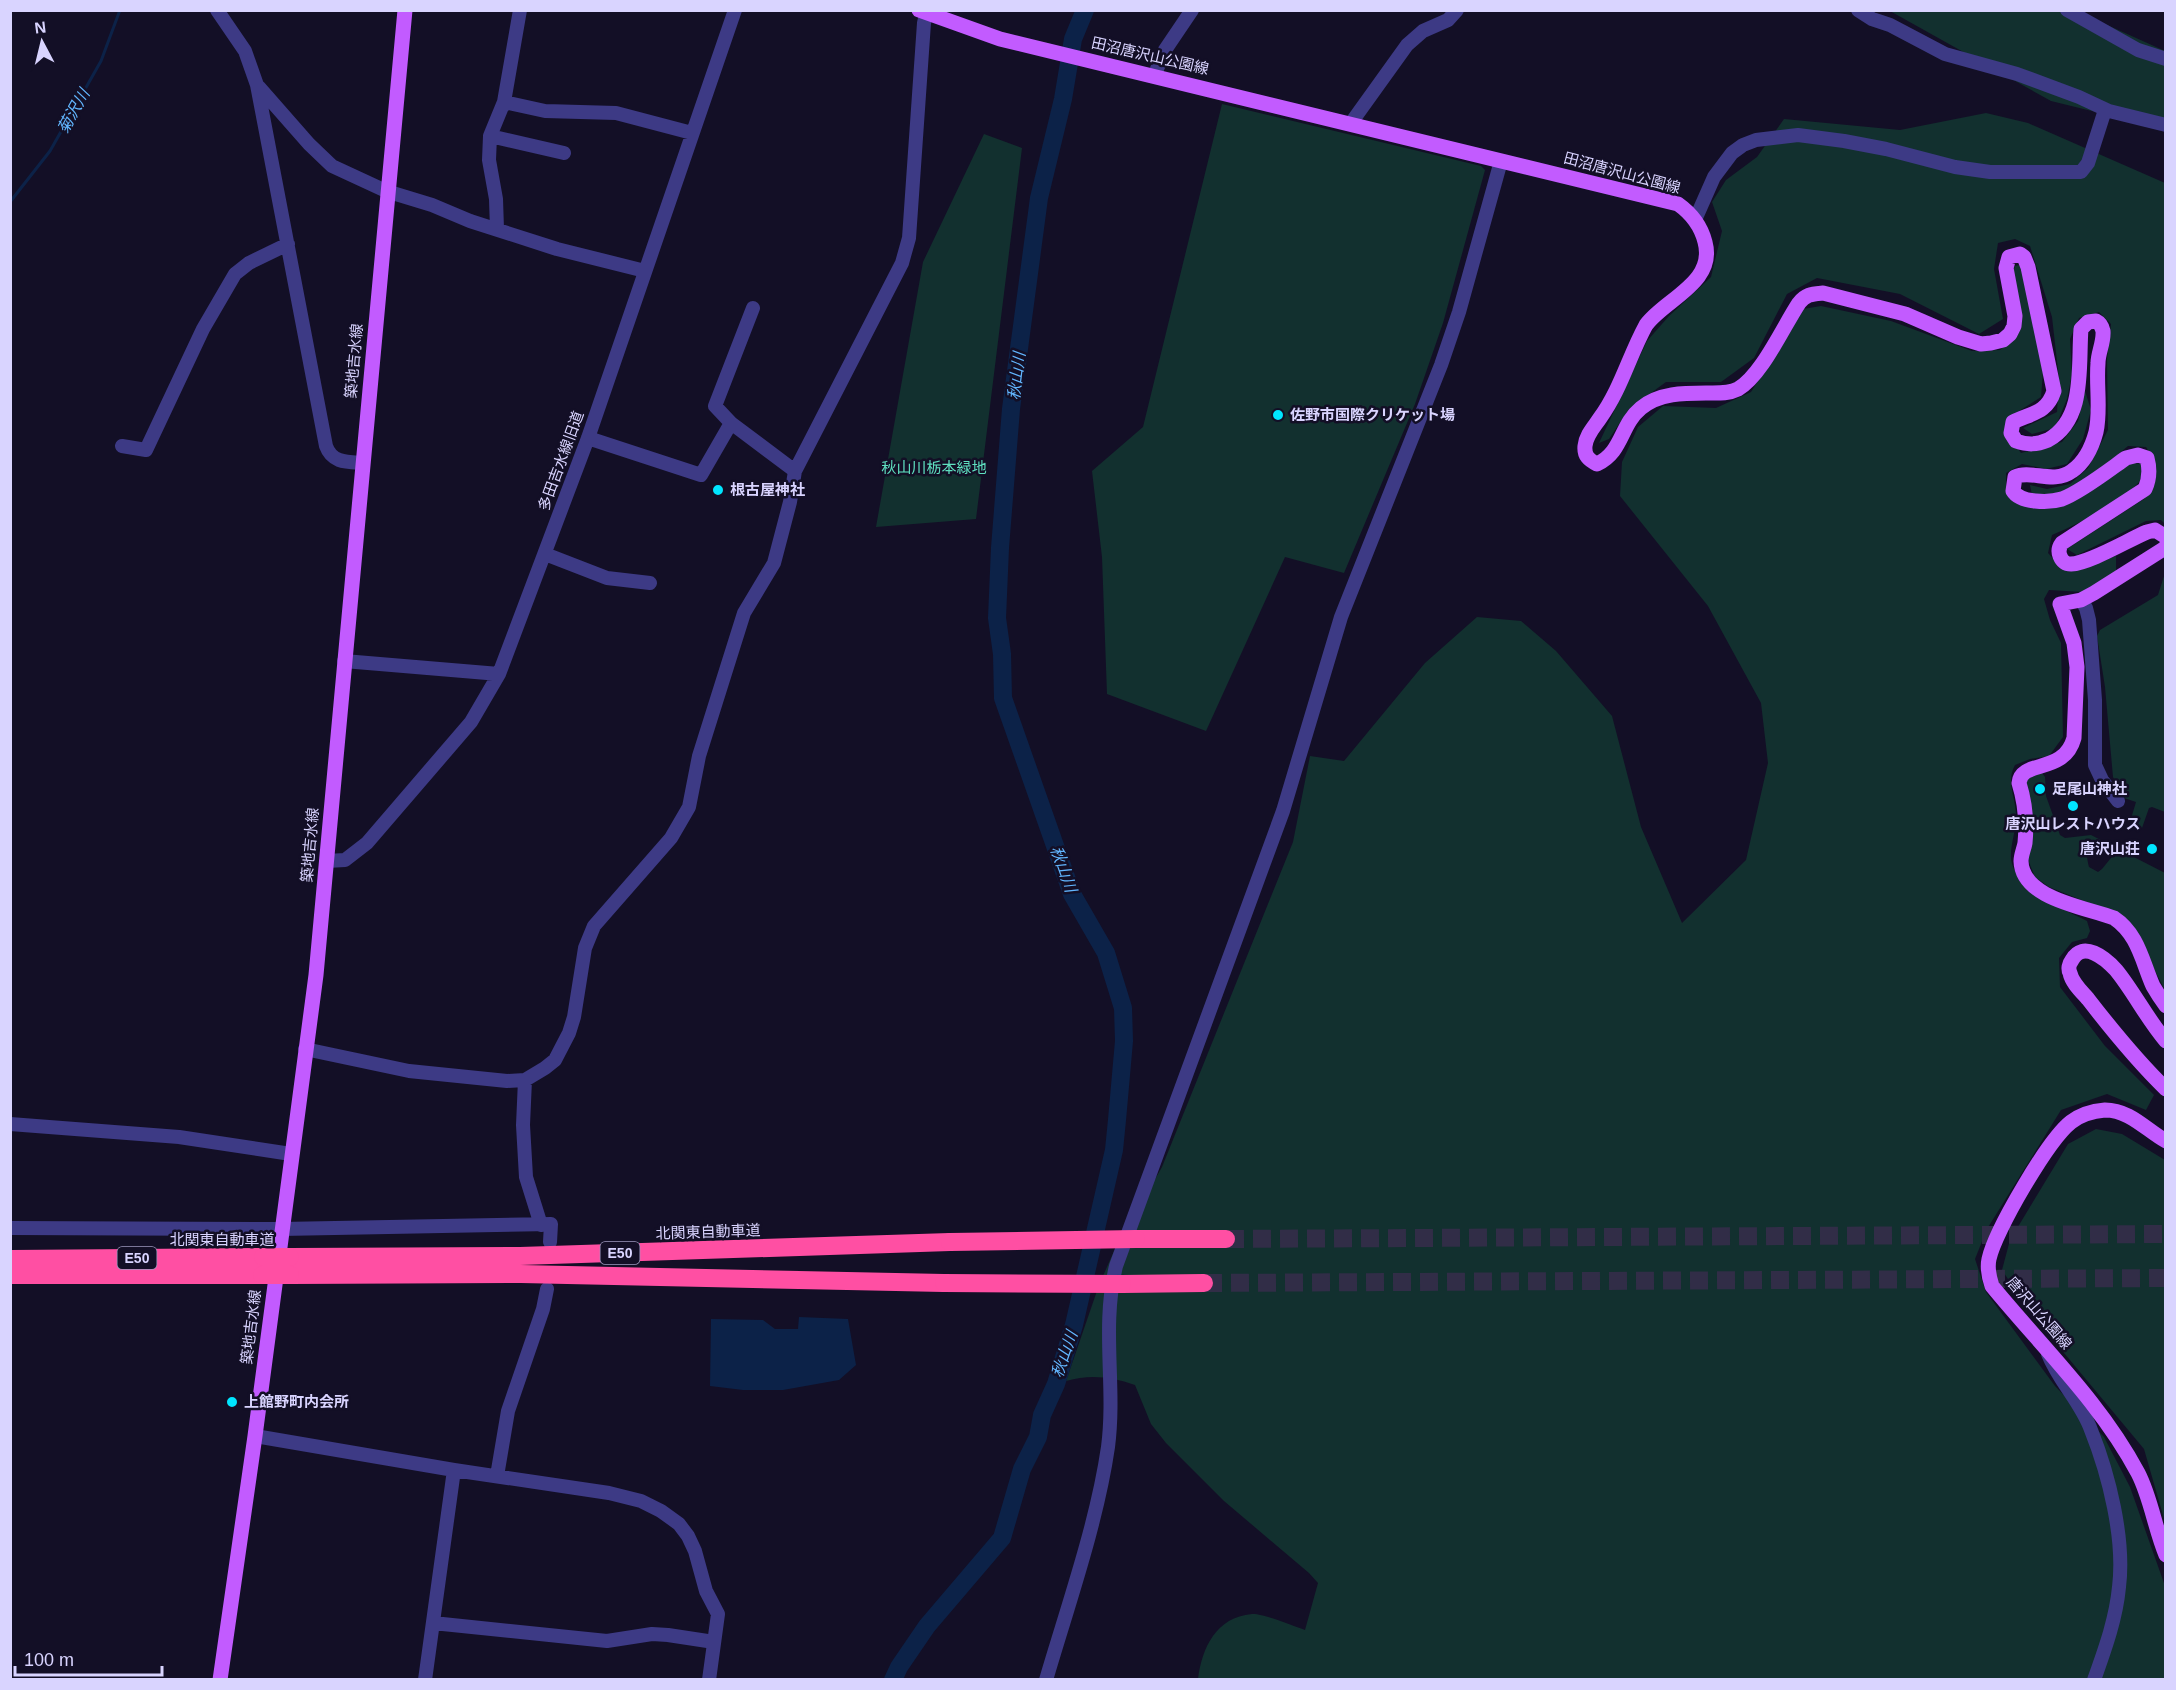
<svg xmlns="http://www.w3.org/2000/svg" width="2176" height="1690" font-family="Arial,'Noto Sans JP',sans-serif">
  <rect width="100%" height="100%" fill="#130f26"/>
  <path fill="#12302f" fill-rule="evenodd" d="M 1890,11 L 2076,11 L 2165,51 L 2165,129 L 2051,101 Z
    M 1222,104 L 1481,166 L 1485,170 L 1443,323 L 1415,404 L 1344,573 L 1285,557 L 1206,731 L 1107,694 L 1102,557 L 1092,471 L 1143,427 Z
    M 1986,113 L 2028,123 L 2165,183 L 2165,524 L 2161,520 L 2146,521 L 2077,555 L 2067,549 L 2144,499 L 2155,481 L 2153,458 L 2146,447 L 2128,446 L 2098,471 L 2055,496 L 2032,495 L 2030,485 L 2047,489 L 2070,484 L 2088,468 L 2108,430 L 2107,359 L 2111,324 L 2099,312 L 2079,318 L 2070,339 L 2072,374 L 2067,399 L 2055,428 L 2032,434 L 2023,428 L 2057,412 L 2059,379 L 2052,317 L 2030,246 L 2015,239 L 1998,243 L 1994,269 L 2003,319 L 1979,334 L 1900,294 L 1817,278 L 1787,294 L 1754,358 L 1721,382 L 1666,382 L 1629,409 L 1609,439 L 1599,443 L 1647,341 L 1669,316 L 1711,277 L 1722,231 L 1712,202 L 1726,180 L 1757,157 L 1784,119 L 1900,130 Z
    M 984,134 L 1022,148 L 976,519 L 876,527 L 923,262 Z
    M 2019,265 L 2025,274 L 2043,372 L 2041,397 L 2008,418 L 2007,434 L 2021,453 L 2062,442 L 2078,421 L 2085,391 L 2091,410 L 2083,439 L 2067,464 L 2046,469 L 2022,464 L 2006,473 L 2006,490 L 2017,502 L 2039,507 L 2131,463 L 2142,464 L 2145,475 C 2125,502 2082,522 2052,535 L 2048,553 L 2060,566 L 2079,570 L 2116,556 L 2116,573 L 2083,592 L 2049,590 L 2044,599 L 2050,620 L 2061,643 L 2063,737 L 2049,756 L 2030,759 L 2015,765 C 2006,782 2015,795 2016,814 C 2017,829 2010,844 2011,859 C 2015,890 2063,909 2087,921 L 2090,931 L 2087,938 L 2072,942 L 2059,958 L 2060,987 L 2105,1046 L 2154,1095 L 2146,1110 L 2107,1094 L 2061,1110 L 1987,1229 L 1975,1259 L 1986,1292 L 2055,1386 L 2104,1437 L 2130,1487 L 2165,1586 L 2165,1679 L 1198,1679 C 1202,1648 1216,1617 1252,1614 C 1262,1613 1293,1626 1305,1630 L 1318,1583 L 1309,1573 L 1224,1501 L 1166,1443 L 1151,1424 L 1135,1385 C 1111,1377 1091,1374 1066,1381 L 1099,1285 L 1114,1251 L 1162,1167 L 1293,842 L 1310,756 L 1344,761 L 1425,663 L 1477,617 L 1521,621 L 1556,651 L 1612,716 L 1641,827 L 1682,923 L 1746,860 L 1768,763 L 1761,703 L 1708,606 L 1620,496 L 1622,462 L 1638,427 L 1663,406 L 1716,408 L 1751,392 L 1803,309 L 1821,306 L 1891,321 L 1972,351 L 2000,350 L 2018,333 L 2012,274 L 2015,266 Z
    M 2165,573 L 2165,812 L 2152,807 L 2149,808 L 2142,828 L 2130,822 L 2136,802 L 2124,798 L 2124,790 L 2119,788 L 2113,777 L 2105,687 L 2097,636 L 2100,630 L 2158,595 Z
    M 2042,773 L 2045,777 L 2046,796 L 2060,835 L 2065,838 L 2091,835 L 2165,873 L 2165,990 L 2140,942 L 2094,905 L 2049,887 L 2035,877 L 2028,860 L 2026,784 L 2027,778 ZM 2098,842 L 2113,850 L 2115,853 L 2102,869 L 2098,872 L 2089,867 C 2086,856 2085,844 2098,842 Z
    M 2096,1129 L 2122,1134 L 2165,1160 L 2165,1522 L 2144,1449 L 2030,1312 L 2002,1270 L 2010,1240 L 2068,1144 Z"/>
  <path fill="#0c2248" d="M 799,1317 L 848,1319 L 856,1365 L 839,1380 L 783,1390 L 743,1390 L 710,1386 L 711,1319 L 763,1320 L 775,1329 L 798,1329 Z"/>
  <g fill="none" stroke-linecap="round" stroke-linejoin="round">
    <path stroke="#0c2248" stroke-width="3" d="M 10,202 L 50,151 L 101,61 L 120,10"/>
    <path stroke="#0c2248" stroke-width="18" d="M 893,1680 L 899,1667 L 927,1626 L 1002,1538 L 1022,1469 L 1038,1437 L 1042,1415 L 1056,1384 L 1074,1325 L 1114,1150 L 1117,1120 L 1124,1041 L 1123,1008 L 1106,953 L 1072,894 L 1003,698 L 1002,654 L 997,618 L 1000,548 L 1011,409 L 1039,198 L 1063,99 L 1073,39 L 1085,10"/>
    <path stroke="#312d47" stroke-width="18" stroke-dasharray="18 9" stroke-linecap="butt" d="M 1226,1239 L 2166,1234
      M 1204,1283 L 2166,1278"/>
    <path stroke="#3d3a85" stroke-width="14" d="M 217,10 L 245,51 L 257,85 L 326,446 C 332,463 347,462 363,463
      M 1858,10 L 1872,19 L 1890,25 L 1945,54 L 2017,74 L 2079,97 L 2109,111 L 2166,125
      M 2067,10 L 2138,50 L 2166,59
      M 1154,76 L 1165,50 L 1192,10
      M 259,87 L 309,144 L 332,166 L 386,191 L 432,205 L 470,221 L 557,249 L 645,271
      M 504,102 L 545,111 L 616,113 L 692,133
      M 1351,123 L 1407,45 L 1423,31 L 1448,20 L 1457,10
      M 490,136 L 564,153
      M 1695,220 L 1714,177 L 1732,153 L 1743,145 L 1756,140 L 1798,135 L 1844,141 L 1886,149 L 1955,167 L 1990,172 L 2081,172 L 2088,163 L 2105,110
      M 497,229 L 496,199 L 489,160 L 490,136 L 504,102 L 520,10
      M 753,308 L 715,406 L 731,423 L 795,471
      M 588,438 L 701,475 L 731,423
      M 122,446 L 146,450 L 203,329 L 235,274 L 249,263 L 288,244
      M 545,554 L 607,578 L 650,583
      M 2081,600 L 2086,608 L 2089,620 L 2095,700 L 2095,765 L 2102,780 L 2118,801
      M 344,661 L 499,674
      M 327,861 L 345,860 L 367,843 L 471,722 L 499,674 L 588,438 L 735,10
      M 305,1049 L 409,1071 L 507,1081 L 525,1080 L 545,1068 L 555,1060 L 569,1033 L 574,1017 L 585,948 L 594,926 L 671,838 L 689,807 L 699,756 L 744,613 L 774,563 L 790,502 L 795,471 L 902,263 L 909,238 L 924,23 L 926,14
      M 525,1080 L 523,1125 L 526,1177 L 541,1225
      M 10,1124 L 179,1137 L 291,1154
      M 10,1228 L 281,1229 L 551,1224 L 550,1242
      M 2048,1354 C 2059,1382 2081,1402 2091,1430 C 2109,1475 2125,1539 2119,1587 C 2116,1619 2105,1649 2094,1680
      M 255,1436 L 454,1470 L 609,1493 L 641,1501 L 661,1511 L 679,1524 L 688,1536 L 695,1551 L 706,1591 L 718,1614 L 709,1680
      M 497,1476 L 508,1411 L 543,1309 L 547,1289
      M 433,1623 L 607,1641 L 652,1634 L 668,1635 L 714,1642
      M 425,1680 L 454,1470
      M 1046,1680 C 1068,1605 1097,1523 1108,1447 C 1116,1385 1101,1328 1116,1266 L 1283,811 L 1341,617 L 1441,365 L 1459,312 L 1501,161"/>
    <path stroke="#c25bff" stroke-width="15" d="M 919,10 L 1000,39 L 1678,204 C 1692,214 1701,226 1705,242 C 1716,283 1665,299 1646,325 C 1629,356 1621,389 1600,418 C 1594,427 1586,435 1585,446 C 1584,456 1589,460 1597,464 C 1623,452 1620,425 1641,408 C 1659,393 1684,393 1706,393 C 1717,393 1728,394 1738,389 C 1762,375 1783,327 1799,303 C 1806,294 1812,294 1823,293 L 1905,314 L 1958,337 L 1981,344 L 1991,343 L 2003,340 L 2010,334 L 2014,326 L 2015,316 L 2006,268 L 2009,257 L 2020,254 L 2024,257 L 2028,267 L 2054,391 C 2047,413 2032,413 2013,422 L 2011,433 L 2016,441 C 2028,445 2036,445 2048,440 C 2086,419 2078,366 2081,329 L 2088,322 L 2096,321 C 2100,323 2102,326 2103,331 C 2104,342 2098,353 2098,363 C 2096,386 2101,410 2096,432 C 2092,447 2085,462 2072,471 C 2053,485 2031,469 2015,477 L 2013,491 C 2020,503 2049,503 2062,499 C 2081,492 2109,470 2126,458 L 2138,455 L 2147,458 C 2150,469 2150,478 2145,489 L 2062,543 C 2059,547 2058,551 2060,556 C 2062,561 2065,564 2071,564 C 2090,563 2128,540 2147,532 L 2155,530 L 2166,537
      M 2166,546 L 2165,548 L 2094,593 L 2081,600 L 2060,604 L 2074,643 L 2077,667 L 2074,738 C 2064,775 2021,759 2019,783 C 2025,802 2027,822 2025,843 C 2024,849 2021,855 2021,861 C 2022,899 2085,907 2114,918 C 2138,934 2142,961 2153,986 C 2157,993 2161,999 2166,1006
      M 2166,1041 C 2147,1019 2134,992 2116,970 C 2105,958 2083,940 2072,960 C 2069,964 2068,969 2070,973 C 2072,983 2082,992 2088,999 C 2112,1030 2137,1061 2166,1089
      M 2166,1141 C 2146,1130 2130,1110 2105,1110 C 2093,1111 2080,1115 2071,1122 C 2048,1140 1995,1231 1989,1259 C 1987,1268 1989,1277 1992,1286 C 2042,1347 2101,1403 2138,1473 C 2151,1498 2155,1529 2166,1555
      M 220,1680 L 255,1436 L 316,975 L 405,10"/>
    <path stroke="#ff4fa3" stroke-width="18" d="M 1136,1239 L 1226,1239
      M 290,1257 L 520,1256 L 950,1242
      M 10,1259 L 263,1257
      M 10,1275 L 262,1275
      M 290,1275 L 521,1274 L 944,1283
      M 1122,1284 L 1204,1283"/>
    <path stroke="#ff4fa3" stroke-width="18" d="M 950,1242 L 1136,1239
      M 263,1257 L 290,1257
      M 262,1275 L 290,1275
      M 944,1283 L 1122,1284"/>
  </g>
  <g fill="#00e5ff" stroke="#130f26" stroke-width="2">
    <circle cx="1278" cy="415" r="6"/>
    <circle cx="718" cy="490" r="6"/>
    <circle cx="2040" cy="789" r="6"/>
    <circle cx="2073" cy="806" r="6"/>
    <circle cx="2152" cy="849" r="6"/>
    <circle cx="232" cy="1402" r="6"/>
  </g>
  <g text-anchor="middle" stroke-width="5" stroke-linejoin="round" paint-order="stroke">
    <g fill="#130f26" stroke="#9e99be" stroke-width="1.5">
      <rect x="600.5" y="1242" width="39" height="22" rx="4.5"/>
      <rect x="117.5" y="1247" width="39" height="22" rx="4.5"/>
    </g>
    <g font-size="14" font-weight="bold" fill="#d9d4ff">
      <text x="620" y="1258">E50</text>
      <text x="137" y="1263">E50</text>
    </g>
    <g font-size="15" fill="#d9d4ff" stroke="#130f26">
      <text transform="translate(1150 56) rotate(13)" y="5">田沼唐沢山公園線</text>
      <text transform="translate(1622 173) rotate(15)" y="5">田沼唐沢山公園線</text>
      <text transform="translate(354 361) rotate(-85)" y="5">築地吉水線</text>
      <text transform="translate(561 461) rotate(-70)" y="5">多田吉水線旧道</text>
      <text transform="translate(310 845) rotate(-85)" y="5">築地吉水線</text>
      <text transform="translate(708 1232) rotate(-2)" y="5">北関東自動車道</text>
      <text x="222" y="1245">北関東自動車道</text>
      <text transform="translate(2039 1313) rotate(49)" y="5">唐沢山公園線</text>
      <text transform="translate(251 1327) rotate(-83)" y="5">築地吉水線</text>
    </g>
    <g font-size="15" font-weight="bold" fill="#d9d4ff" stroke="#130f26" text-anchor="start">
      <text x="1290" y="420">佐野市国際クリケット場</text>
      <text x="730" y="495">根古屋神社</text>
      <text x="2052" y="794">足尾山神社</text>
      <text x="2073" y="829" text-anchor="middle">唐沢山レストハウス</text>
      <text x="2140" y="854" text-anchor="end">唐沢山荘</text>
      <text x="244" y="1407">上館野町内会所</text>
    </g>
    <g font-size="15" fill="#5fe0c0" stroke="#130f26">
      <text x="934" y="473">秋山川栃本緑地</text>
    </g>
    <g font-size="16" font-style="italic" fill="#62b6ff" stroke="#130f26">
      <text transform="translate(73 111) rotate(-61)" y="6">菊沢川</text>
      <text transform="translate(1016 376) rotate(-83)" y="6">秋山川</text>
      <text transform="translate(1064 869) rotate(70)" y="6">秋山川</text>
      <text transform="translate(1064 1354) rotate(-71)" y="6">秋山川</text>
    </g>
  </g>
  <rect width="2176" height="1690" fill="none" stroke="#d9d4ff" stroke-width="24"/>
  <g transform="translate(42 42) rotate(353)" stroke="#130f26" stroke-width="4.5" paint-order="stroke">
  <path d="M0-4.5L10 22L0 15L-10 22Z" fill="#d9d4ff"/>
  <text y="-9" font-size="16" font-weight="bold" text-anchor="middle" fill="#d9d4ff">N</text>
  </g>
  <path d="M15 1666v9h147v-9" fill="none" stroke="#d9d4ff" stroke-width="3"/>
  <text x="24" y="1666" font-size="18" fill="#d9d4ff" stroke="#130f26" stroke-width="4.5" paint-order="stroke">100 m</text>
</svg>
